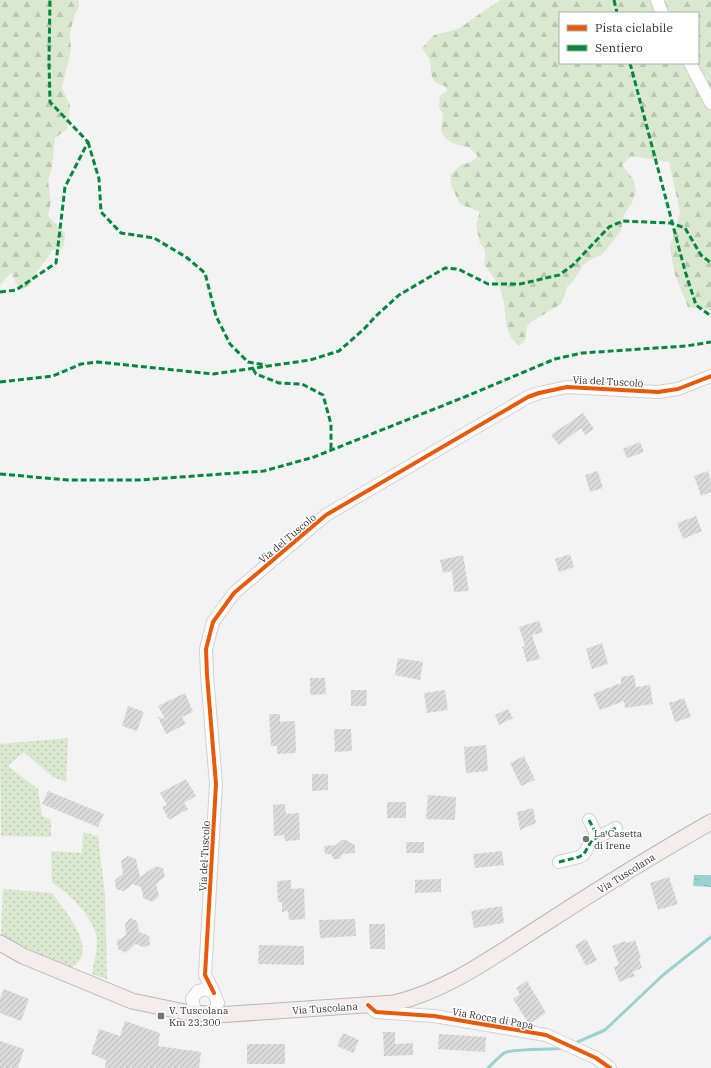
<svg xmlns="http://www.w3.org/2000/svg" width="711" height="1068" font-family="'IBM Plex Serif',serif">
  <defs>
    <pattern id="grass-dots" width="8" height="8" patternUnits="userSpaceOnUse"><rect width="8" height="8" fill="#d9e8cf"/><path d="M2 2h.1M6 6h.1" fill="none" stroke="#bbc7b2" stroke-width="1.8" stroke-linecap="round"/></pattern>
    <pattern id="forest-firs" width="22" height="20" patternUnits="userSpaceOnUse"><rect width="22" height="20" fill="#d9e8cf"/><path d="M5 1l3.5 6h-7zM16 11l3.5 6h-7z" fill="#bbc7b2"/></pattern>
    <pattern id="water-ripples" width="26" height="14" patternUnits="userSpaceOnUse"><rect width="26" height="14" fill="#9ad1d1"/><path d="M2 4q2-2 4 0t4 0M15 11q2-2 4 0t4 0" fill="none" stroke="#85b4b4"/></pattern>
    <pattern id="building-hatch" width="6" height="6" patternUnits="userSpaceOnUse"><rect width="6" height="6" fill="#dadada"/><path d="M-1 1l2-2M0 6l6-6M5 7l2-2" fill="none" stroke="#bcbcbc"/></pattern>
  </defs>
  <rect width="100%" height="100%" fill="#f3f3f3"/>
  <path fill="url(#grass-dots)" d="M 68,738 L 66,782 L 53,777 L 24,752 L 8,766 L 38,789 L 42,816 L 51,820 L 51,837 L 1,836 L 0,744 Z
    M 83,832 L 98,836 L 105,895 L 107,979 L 92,974 C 94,962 99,945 96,934 C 90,914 69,893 52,883 L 51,851 L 82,853 Z
    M 3,889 L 52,893 C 65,911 101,951 71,968 L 62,965 L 1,935 Z"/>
  <path fill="url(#forest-firs)" fill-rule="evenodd" d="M 0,0 L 79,0 L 79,7 L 75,14 L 70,32 L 71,50 L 62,88 L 70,105 L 67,129 L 55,138 L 52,167 L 48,181 L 51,201 L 48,216 L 65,233 L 64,246 L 59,250 L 52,250 C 48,258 42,265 37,272 C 32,282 31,286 20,290 L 11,273 L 0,285 Z
    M 500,0 L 711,0 L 711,310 L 688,307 L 674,272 L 670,247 L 680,212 L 669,162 L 631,156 L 622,165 L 633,179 L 636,190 L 632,203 L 624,214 L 621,231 L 602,255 L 593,258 L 583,265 L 574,280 L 567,287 L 561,304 L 531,322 L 527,326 L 525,340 L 519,346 C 502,333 507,312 502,294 C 499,283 490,273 484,264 C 485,256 487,249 480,244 L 476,224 L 480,212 L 460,204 L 452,187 L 450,175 L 461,165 L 471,162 L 478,156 L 468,147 L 454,144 L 445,138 L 441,131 L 443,115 L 439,107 L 440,96 L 447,91 L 445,86 C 428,82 433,75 430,62 C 429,57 424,52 422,48 L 434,35 L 458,29 ZM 560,13 L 698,13 L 698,63 L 560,63 Z"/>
  <path fill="url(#water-ripples)" d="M 694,875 L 711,875 L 711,887 L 693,886 Z"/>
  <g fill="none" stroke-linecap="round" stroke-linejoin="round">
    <path stroke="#9ad1d1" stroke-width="3" d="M 575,1043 L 605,1030 L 663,975 L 711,937
      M 488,1068 C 493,1063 499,1057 504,1053 C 512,1048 551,1050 564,1048"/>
  </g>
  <path fill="url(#building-hatch)" d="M 583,413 L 594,429 L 585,435 L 581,428 L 559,445 L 551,435 Z
    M 640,442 L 644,452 L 627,458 L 623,449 Z
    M 598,471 L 603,488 L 590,492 L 585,475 Z
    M 708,471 L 711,481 L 711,492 L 701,496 L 694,476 Z
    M 696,516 L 702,531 L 683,539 L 677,523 Z
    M 570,554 L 574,567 L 559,572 L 555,559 Z
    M 463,555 L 469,591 L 454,592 L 452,571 L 443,573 L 440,560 Z
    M 539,621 L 543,632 L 532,635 L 540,659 L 527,662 L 522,647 L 525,646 L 519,627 Z
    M 602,643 L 608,664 L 592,669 L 586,649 Z
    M 398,658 L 423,662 L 420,680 L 395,675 Z
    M 634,675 L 636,687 L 650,685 L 653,704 L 625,708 L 624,701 L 600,710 L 593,694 L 621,683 L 621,677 Z
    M 310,678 L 325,678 L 326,694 L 310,695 Z
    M 351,690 L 367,690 L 366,706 L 351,706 Z
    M 445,690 L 448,710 L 427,713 L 424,693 Z
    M 185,693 L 193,712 L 182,717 L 186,724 L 166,734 L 158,717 L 165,719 L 158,706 Z
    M 684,698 L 691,717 L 675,722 L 669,703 Z
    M 128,706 L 144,712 L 137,731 L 122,726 Z
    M 508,709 L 513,718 L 499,725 L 495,715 Z
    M 269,714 L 280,714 L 280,722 L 295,721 L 296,753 L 277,754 L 277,746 L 271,746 Z
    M 334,729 L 351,729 L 352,751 L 335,752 Z
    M 486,745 L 488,771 L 466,773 L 464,747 Z
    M 524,756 L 535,780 L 521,786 L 510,763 Z
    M 312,774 L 328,774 L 328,790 L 312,791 Z
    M 186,779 L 196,796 L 184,803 L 188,809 L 169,820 L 162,807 L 167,805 L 160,793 Z
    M 48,791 L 104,814 L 98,827 L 42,804 Z
    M 428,795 L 456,797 L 455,820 L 426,819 Z
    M 387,802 L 406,802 L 406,818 L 387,818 Z
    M 285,804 L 286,814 L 299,813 L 300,840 L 285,841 L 284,835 L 274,836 L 273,805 Z
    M 533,808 L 536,823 L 520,830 L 517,812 Z
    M 342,840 L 346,840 L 355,845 L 355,853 L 343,854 L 339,859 L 334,859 L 331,854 L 325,854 L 324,846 L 336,845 Z
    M 406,842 L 424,842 L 424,853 L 406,853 Z
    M 502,851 L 504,865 L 475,868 L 473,854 Z
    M 128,856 L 136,859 L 140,877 L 156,866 L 163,868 L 165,877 L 156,884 L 159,896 L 152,902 L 143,898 L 141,887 L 133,884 L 124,891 L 116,889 L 115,880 L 123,874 L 121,861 Z
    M 669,877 L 678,904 L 658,910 L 650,883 Z
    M 441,879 L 441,892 L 415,893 L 415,880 Z
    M 291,880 L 291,889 L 304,888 L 305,919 L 289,920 L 288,911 L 282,912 L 282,902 L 278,902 L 277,881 Z
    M 502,906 L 504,923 L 474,928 L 471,911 Z
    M 130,918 L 137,921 L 139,932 L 149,936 L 150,945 L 143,947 L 135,944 L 126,953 L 118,949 L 117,941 L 126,935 L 125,924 Z
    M 355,919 L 356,936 L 320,938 L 319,920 Z
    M 369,924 L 385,924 L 385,949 L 370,949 Z
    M 586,939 L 597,960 L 586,966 L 575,945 Z
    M 635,940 L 641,958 L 639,959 L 642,968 L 633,972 L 635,976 L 619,982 L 614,967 L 619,965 L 612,946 L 626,941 L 627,943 Z
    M 259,945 L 304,946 L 304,965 L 258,964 Z
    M 527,981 L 546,1013 L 529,1024 L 513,999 L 520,994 L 516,988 Z
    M 4,989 L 29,999 L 21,1021 L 0,1013 L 0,999 Z
    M 125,1021 L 160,1033 L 158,1046 L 201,1052 L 199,1068 L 105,1068 L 106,1060 L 91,1054 L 99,1029 L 120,1036 Z
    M 383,1032 L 395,1032 L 395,1044 L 413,1043 L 413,1055 L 384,1056 Z
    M 343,1033 L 359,1040 L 353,1053 L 337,1046 Z
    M 439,1034 L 486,1037 L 485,1052 L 438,1049 Z
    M 0,1041 L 24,1049 L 18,1068 L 0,1068 Z
    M 247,1044 L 285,1044 L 285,1064 L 247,1064 Z"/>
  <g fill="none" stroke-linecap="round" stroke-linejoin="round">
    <g stroke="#d1d1d1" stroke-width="14">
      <path id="minor" d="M 657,0 L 662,13
        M 690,63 L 711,103
        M 589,820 L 598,837
        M 559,862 L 579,857 L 584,854 L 592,840 L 616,828
        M 214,993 L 205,975 L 216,784 L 207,675 L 206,649 L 213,622 L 234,593 L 326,515 L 528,397 L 539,393 L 567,387 L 658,392 L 678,389 L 711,376
        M 368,1005 L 376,1012 L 434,1016 L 546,1035 L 596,1058 L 610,1068
        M 202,1015 L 195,1011 L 192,999 L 198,991 L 207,989 L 214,993 L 218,1003 L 215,1010 L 206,1015"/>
    </g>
    <g stroke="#c0b5b3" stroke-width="17">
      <path id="major" d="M 0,943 L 23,956 L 132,1001 L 185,1012 L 217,1015 L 394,1003 C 450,990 498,953 546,923 C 600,888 655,854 711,822"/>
    </g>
    <use href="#minor" stroke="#fdfdfd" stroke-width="12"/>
    <use href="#major" stroke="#f3edec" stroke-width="15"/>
    <path stroke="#00873e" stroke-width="3" stroke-dasharray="6 3" stroke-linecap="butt" d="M 614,0 L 617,13
      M 630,63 L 685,271 L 696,305 L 711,316
      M 88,142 L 99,179 L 101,212 L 121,233 L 154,238 L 186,257 L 205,273 L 216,316 L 230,344 L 248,362 L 266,365
      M 0,292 L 16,290 L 56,263 L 65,187 L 88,142 L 50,102 L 49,61 L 50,0
      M 253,369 L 256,374 L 279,383 L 302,384 L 323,395 L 331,424 L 331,450
      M 0,382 L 53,376 L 81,364 L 98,362 L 213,374 L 310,360 L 339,351 L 364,329 L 376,316 L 399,295 L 445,268 L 458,269 L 488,284 L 520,284 L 559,275 L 573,265 L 609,227 L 623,221 L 671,223 L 685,228 L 701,255 L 711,263
      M 0,474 L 68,480 L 139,480 L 264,471 L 314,457 L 467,396 L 555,359 L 582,353 L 686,346 L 711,342
      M 589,820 L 598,837
      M 559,862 L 579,857 L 584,854 L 592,840 L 616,828"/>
    <g stroke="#fff" stroke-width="6">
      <path id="cycleway" d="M 214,993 L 205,975 L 216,784 L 207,675 L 206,649 L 213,622 L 234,593 L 326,515 L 528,397 L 539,393 L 567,387 L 658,392 L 678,389 L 711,376
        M 368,1005 L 376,1012 L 434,1016 L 546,1035 L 596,1058 L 610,1068"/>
    </g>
    <use href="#cycleway" stroke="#e8590c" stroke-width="4"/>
  </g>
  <g fill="#757575" stroke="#fff" stroke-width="1.5">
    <circle cx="586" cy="839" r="4"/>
    <rect x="157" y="1012" width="8" height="8" rx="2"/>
  </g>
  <g text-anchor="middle" stroke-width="3" stroke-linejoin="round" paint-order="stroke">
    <g font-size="10" fill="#313131" stroke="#fff">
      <text transform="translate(608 381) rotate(3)" y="4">Via del Tuscolo</text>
      <text transform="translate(287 538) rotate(-40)" y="4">Via del Tuscolo</text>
      <text transform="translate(204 856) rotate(-87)" y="4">Via del Tuscolo</text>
      <text transform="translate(626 873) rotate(-32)" y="4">Via Tuscolana</text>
      <text transform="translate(325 1008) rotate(-4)" y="4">Via Tuscolana</text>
      <text transform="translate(493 1018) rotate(10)" y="4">Via Rocca di Papa</text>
    </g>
    <g font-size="10" fill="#313131" stroke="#fff" text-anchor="start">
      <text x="594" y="837">La Casetta<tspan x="594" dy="12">di Irene</tspan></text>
      <text x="169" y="1014">V. Tuscolana<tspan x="169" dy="12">Km 23,300</tspan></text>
    </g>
  </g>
  <rect x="559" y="12" width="140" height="52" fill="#ffffff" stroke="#adadad"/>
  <rect x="567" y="25" width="20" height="6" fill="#e8590c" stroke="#adadad"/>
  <text x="595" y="32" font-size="12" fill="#313131">Pista ciclabile</text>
  <rect x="567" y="45" width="20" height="6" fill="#00873e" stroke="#adadad"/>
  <text x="595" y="52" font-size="12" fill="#313131">Sentiero</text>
</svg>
